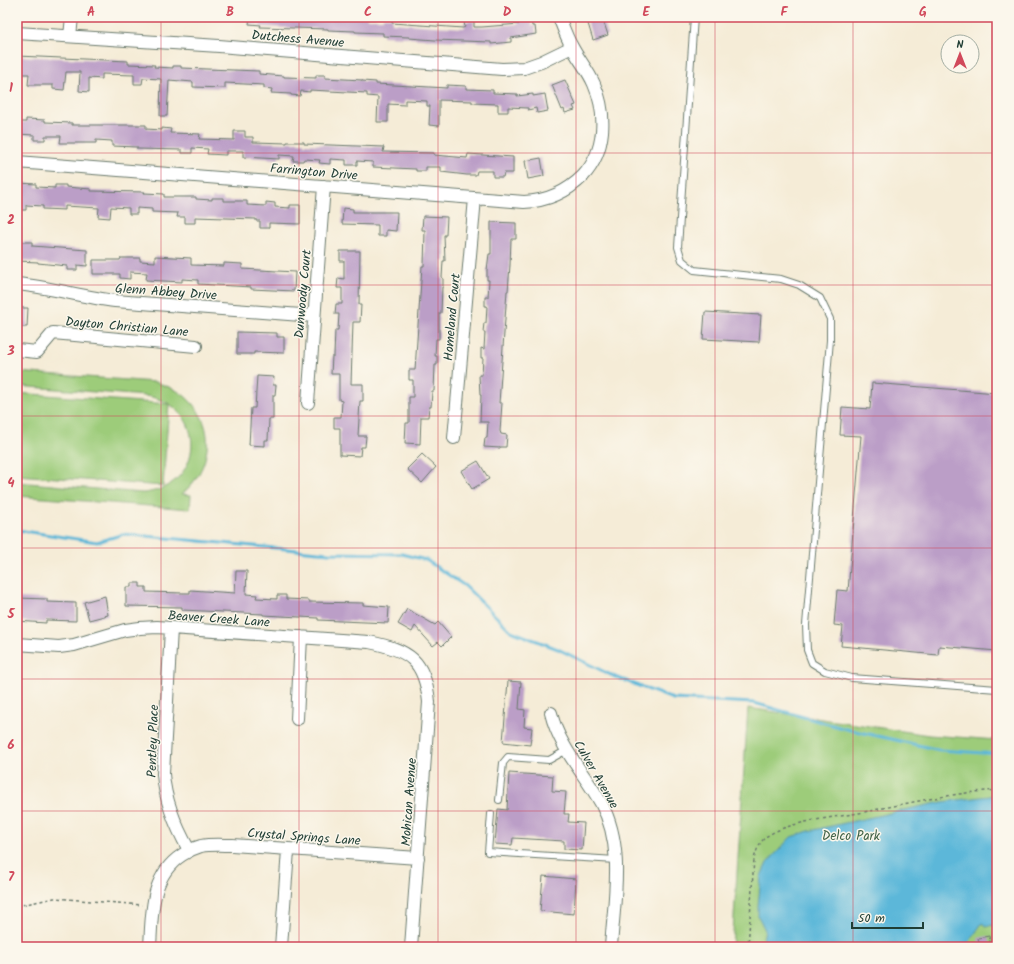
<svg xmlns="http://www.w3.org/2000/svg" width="1014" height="964" font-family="Kalam,sans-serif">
  <rect width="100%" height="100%" fill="#fbf7ec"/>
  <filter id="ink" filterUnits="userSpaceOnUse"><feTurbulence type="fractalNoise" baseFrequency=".025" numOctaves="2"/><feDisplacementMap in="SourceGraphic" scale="8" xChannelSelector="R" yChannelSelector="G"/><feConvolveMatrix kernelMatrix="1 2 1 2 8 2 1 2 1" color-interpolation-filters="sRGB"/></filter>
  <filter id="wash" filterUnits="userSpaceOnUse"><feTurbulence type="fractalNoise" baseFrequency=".012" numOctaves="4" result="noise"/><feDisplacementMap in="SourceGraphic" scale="16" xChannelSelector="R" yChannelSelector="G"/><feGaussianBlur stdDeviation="0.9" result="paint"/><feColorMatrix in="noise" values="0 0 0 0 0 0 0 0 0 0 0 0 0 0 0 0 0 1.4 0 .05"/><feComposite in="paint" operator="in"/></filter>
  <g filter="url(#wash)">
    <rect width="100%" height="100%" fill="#f5ecd7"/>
    <path fill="#9dcc7a" stroke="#5e8457" d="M 17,372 L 155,382 C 167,386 179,390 188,399 C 218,427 211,470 182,494 L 191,495 L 190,509 L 17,496 L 17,482 L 143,493 C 206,487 209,405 146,396 L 17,386 Z
      M 17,393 L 169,404 L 163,486 L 17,475 Z
      M 748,708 L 929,735 L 997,740 L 997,947 L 732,947 Z"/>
    <path fill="#5bb7d9" stroke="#3d7a86" d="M 997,795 L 997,928 L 992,925 L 987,927 L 982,923 L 966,947 L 761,947 L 765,930 L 758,916 L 758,906 L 761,876 L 767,863 L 791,837 L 809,831 L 904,810 L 942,802 Z"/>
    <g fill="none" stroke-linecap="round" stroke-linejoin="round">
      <path stroke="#5bb7d9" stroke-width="3" d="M 17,530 L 97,542 L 124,534 L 329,553 L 402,554 L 426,560 L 465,586 L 511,631 L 558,649 L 613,676 L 673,699 L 754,703 L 846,729 L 940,750 L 997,754"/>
    </g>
    <g id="blocks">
      <path fill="#bb9ec7" d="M 250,17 L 367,17 L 367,19 L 383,19 L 383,17 L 392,17 L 392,23 L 463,28 L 465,27 L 464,22 L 474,21 L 474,27 L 482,27 L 519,24 L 518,17 L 531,17 L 532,26 L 535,26 L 536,34 L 511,38 L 511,42 L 491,44 L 491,42 L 435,40 L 409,38 L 409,37 L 383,36 L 383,33 L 355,32 L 355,31 L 328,30 L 328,29 L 260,27 L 261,25 L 249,24 Z
        M 586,17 L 602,17 L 608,35 L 593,40 Z
        M 17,56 L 128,61 L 128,64 L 155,65 L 154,67 L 173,68 L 173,66 L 181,66 L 181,68 L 259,71 L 259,74 L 284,76 L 284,77 L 316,78 L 316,75 L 325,75 L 325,78 L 362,80 L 362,81 L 376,82 L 376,84 L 447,88 L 447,85 L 466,86 L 466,89 L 493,90 L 493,93 L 517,94 L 517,96 L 533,94 L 533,96 L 545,94 L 548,111 L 537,113 L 536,108 L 528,110 L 528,108 L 508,107 L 508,112 L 498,112 L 498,104 L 472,103 L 472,101 L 439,100 L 439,126 L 429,125 L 430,106 L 427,106 L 427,101 L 405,100 L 405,105 L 388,104 L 388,122 L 377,122 L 378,97 L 367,96 L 367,93 L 310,90 L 310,92 L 301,91 L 300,96 L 291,95 L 291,94 L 271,93 L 272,89 L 264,88 L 264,85 L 225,83 L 225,88 L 193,87 L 193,82 L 169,80 L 167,116 L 160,116 L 161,79 L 143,78 L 142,84 L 134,84 L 134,75 L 102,74 L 102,79 L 89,78 L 89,92 L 79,91 L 80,72 L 66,72 L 64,90 L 53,89 L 53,85 L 28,85 L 29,74 L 17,74 Z
        M 565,80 L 576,105 L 573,106 L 575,110 L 565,113 L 564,109 L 562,110 L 552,85 Z
        M 26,119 L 45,120 L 45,122 L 72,123 L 72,125 L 146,125 L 146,129 L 162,130 L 162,128 L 171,129 L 170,133 L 200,134 L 199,139 L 234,140 L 234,131 L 245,131 L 245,137 L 253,137 L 253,142 L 287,143 L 287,142 L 304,142 L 304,144 L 384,147 L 383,152 L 434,153 L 434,155 L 467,158 L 468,154 L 513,157 L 513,173 L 504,173 L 503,177 L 493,177 L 493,171 L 477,171 L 476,175 L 467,175 L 441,172 L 441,167 L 426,167 L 426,171 L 416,171 L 416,169 L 373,167 L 373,162 L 357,161 L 357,165 L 346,165 L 346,160 L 330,159 L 330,164 L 319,163 L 320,160 L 304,159 L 303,161 L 293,161 L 294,156 L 279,155 L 279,159 L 243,157 L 243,151 L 226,151 L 226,155 L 207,154 L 208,149 L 192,148 L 192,153 L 182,153 L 182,150 L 137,149 L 137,147 L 112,146 L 112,141 L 96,140 L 96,143 L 60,143 L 61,136 L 45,136 L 45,140 L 34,140 L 34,135 L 17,134 L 17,122 L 26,122 Z
        M 541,158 L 544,176 L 528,179 L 525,161 Z
        M 18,183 L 36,184 L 36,187 L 55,188 L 55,185 L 66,185 L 66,187 L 91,189 L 91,191 L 145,192 L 144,193 L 164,194 L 164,197 L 196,197 L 196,199 L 212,200 L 212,198 L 223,198 L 223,201 L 247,201 L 247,205 L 266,206 L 266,202 L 275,203 L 275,207 L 290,208 L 290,205 L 300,205 L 300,224 L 269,223 L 269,228 L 260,228 L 260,221 L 256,221 L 256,219 L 195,217 L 195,223 L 185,223 L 185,217 L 177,217 L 178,213 L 152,212 L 152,209 L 137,208 L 137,214 L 129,214 L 129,208 L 111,207 L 110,218 L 98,217 L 99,208 L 65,206 L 65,210 L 43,209 L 43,206 L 26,205 L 26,210 L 17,210 Z
        M 343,208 L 353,209 L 353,212 L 397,212 L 396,231 L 386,230 L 386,236 L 378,236 L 378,225 L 342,224 Z
        M 423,216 L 447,217 L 446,235 L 444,235 L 445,261 L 443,261 L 442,278 L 443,278 L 443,287 L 442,287 L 441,313 L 439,313 L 439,339 L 436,339 L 435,356 L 437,356 L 437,365 L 435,365 L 434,391 L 432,391 L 431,407 L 429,407 L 428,417 L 421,417 L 420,444 L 405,443 L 406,423 L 409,423 L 409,397 L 413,397 L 413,380 L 409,380 L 409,370 L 415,370 L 422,266 L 424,266 L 425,230 L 422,230 Z
        M 491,222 L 516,223 L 516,239 L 511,239 L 510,265 L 508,291 L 507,291 L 499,403 L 502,403 L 500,431 L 501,434 L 507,435 L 506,447 L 500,447 L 500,448 L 484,447 L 485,438 L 487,438 L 488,422 L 480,422 L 481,395 L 480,395 L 479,375 L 482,375 L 483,358 L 481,358 L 481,348 L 484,349 L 485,332 L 483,332 L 484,323 L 486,323 L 487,306 L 485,306 L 485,297 L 488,297 L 489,280 L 487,280 L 487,270 L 489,254 L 491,254 Z
        M 17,242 L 32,242 L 32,246 L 87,250 L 87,266 L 77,265 L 77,270 L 67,270 L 67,266 L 38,263 L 38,262 L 17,261 Z
        M 340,251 L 360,251 L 359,305 L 361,305 L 360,322 L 353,322 L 351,384 L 363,384 L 363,401 L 360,401 L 358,436 L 366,436 L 365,447 L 361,447 L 360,456 L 340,455 L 340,428 L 334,428 L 334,417 L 341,417 L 342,401 L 339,400 L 339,374 L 331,374 L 332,356 L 334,356 L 335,330 L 338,330 L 339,314 L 335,314 L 336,304 L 342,304 L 342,288 L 337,288 L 338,278 L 344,279 L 344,261 L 340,261 Z
        M 155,256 L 191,258 L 191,265 L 224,266 L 224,263 L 242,264 L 242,269 L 295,272 L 294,291 L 251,289 L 251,287 L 198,284 L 198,280 L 182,279 L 182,282 L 146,280 L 147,273 L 130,272 L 130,279 L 120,278 L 120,274 L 93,274 L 93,260 L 120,260 L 121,258 L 140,258 L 140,261 L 155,262 Z
        M 17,308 L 28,308 L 27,327 L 17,327 Z
        M 705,312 L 761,315 L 759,342 L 703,339 Z
        M 237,332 L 277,333 L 277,337 L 284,337 L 284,353 L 254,352 L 254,354 L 237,354 Z
        M 257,376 L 274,377 L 273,385 L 276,385 L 275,395 L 273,395 L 273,419 L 269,419 L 268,440 L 265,440 L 265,446 L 249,445 L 251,408 L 255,408 Z
        M 872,383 L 997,393 L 997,651 L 939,646 L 938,655 L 841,646 L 843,626 L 834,625 L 837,590 L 848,591 L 861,436 L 840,435 L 842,407 L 870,409 Z
        M 422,454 L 436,467 L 422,483 L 407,469 Z
        M 478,461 L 489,479 L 472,489 L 461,471 Z
        M 236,571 L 247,571 L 246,594 L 257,595 L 256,598 L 277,599 L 277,595 L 286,595 L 286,599 L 309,600 L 309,602 L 363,603 L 363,605 L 389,607 L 388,623 L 318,620 L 318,618 L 263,615 L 263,614 L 182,610 L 182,607 L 126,606 L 126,587 L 131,587 L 131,583 L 140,583 L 140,587 L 146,587 L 146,592 L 183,593 L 190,593 L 190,590 L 235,593 Z
        M 105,596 L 108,615 L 89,620 L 84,602 Z
        M 17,598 L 47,599 L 47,602 L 76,603 L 76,621 L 46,620 L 46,623 L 17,621 Z
        M 407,609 L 435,625 L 438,622 L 451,637 L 442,646 L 438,642 L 433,646 L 415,626 L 412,632 L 398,624 Z
        M 508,681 L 521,682 L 519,709 L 525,710 L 524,727 L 532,728 L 530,745 L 503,742 Z
        M 509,773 L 553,776 L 552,791 L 566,792 L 564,814 L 569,814 L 568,822 L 584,823 L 582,850 L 564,849 L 564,841 L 513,838 L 512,845 L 495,844 L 498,809 L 507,810 Z
        M 543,876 L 576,879 L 574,914 L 540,911 Z
        M 989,936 L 991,947 L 980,947 L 978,938 Z"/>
    </g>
  </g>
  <g filter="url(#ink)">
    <use href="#blocks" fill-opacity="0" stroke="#6a7a6d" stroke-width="1"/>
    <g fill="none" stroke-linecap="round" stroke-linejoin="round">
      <g stroke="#6a7a6d" stroke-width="8">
        <path id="lane" d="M 694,17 L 678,247 L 682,260 L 694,270 L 781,279 L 799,285 L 820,298 L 830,319 L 830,340 L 806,625 L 807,650 L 812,663 L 825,671 L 852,678 L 997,689
          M 499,800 L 503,763 L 508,757 L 549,760 L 567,750
          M 491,814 L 488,852 L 616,860"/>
      </g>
      <g stroke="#6a7a6d" stroke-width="14">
        <path id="street" d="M 17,33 L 219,46 L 502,69 L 524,68 L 541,62 L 572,47
          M 70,36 L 72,17
          M 17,162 L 524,202 C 547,201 567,192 583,176 C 606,151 607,114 594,84 C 588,70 578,59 571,45 C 566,36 563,27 559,17
          M 17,284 C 50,287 82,297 115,301 L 314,316
          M 17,350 L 37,352 L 53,333 L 196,346
          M 308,403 L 324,186
          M 454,438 L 475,198
          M 171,629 L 163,774 C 165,801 176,827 189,850
          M 17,644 L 59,647 L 74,645 L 125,630 L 140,628 L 157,627 L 369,642 C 409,650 425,660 429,702 L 411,947
          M 551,713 C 559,747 584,773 601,803 C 625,847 614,899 611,947
          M 297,719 L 301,637
          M 150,947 C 152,914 150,876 182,855 C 188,851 194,848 201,846 C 211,844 222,845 232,845 L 418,858
          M 281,947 L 288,850"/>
      </g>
      <path stroke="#6a7a6d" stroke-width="1.5" stroke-dasharray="3 3" stroke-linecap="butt" d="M 17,906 L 54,898 L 142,905
        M 748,947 L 754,859 C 756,851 760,841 767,836 C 790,821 832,818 859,813 C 905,804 950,793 997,790"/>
      <use href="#lane" stroke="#fff" stroke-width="6"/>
      <use href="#street" stroke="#fff" stroke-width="12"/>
    </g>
  </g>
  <path fill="none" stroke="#d1495b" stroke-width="1" stroke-opacity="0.55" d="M 161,17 L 161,947M 299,17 L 299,947M 438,17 L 438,947M 576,17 L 576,947M 715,17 L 715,947M 853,17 L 853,947M 17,153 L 997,153M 17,285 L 997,285M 17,416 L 997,416M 17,548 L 997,548M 17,679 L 997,679M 17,811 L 997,811"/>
  <g text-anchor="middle" stroke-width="3" stroke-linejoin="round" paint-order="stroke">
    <g font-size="13" fill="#1f3d34" stroke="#fbf7ec">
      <text transform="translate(298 38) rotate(5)" y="5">Dutchess Avenue</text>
      <text transform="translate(314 171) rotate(5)" y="5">Farrington Drive</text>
      <text transform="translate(166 291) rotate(4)" y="5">Glenn Abbey Drive</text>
      <text transform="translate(302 294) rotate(-85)" y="5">Dunwoody Court</text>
      <text transform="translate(451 317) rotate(-85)" y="5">Homeland Court</text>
      <text transform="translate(127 326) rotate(5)" y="5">Dayton Christian Lane</text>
      <text transform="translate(219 618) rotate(4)" y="5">Beaver Creek Lane</text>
      <text transform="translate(152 741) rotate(-88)" y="5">Pentley Place</text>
      <text transform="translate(597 774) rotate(60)" y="5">Culver Avenue</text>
      <text transform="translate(408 802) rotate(-86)" y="5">Mohican Avenue</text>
      <text transform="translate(304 836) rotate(4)" y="5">Crystal Springs Lane</text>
    </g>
    <g font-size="13" fill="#3e6146" stroke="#fbf7ec">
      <text x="851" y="840">Delco Park</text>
    </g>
  </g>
  <rect width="1014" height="964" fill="none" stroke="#fbf7ec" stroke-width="44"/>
  <g transform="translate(960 54)"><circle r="19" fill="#fbf7ec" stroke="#a3ada2"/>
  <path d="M0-3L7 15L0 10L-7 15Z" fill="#d1495b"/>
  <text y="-6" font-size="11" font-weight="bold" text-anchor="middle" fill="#1f3d34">N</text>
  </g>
  <path d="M852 922v6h71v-6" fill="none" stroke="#1f3d34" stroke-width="2"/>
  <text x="858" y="922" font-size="12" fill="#1f3d34" stroke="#fbf7ec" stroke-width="3" paint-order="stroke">50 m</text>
  <rect x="22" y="22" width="970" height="920" fill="none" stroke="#d1495b" stroke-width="1.5"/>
  <g font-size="13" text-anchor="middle" font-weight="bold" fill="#d1495b">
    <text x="91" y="16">A</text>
    <text x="230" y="16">B</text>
    <text x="368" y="16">C</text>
    <text x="507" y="16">D</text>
    <text x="646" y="16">E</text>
    <text x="784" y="16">F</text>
    <text x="923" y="16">G</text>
    <text x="11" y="92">1</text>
    <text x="11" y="224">2</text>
    <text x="11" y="355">3</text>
    <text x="11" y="487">4</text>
    <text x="11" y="618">5</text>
    <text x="11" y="749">6</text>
    <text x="11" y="881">7</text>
  </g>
</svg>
